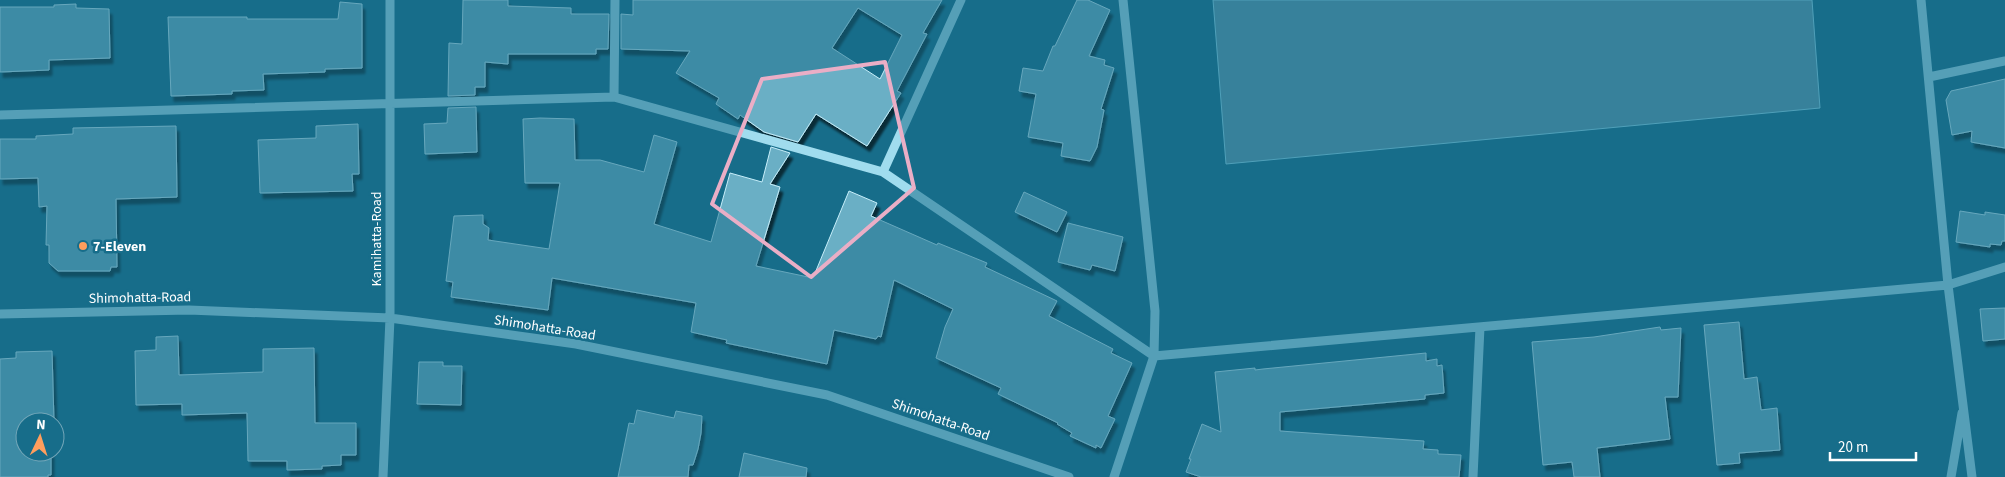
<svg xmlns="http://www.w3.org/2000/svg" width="2005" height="477" font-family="'Source Sans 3',sans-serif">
  <defs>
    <filter id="shadow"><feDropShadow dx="3" dy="5.5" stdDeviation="1" flood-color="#0009"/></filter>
  </defs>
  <rect width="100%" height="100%" fill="#176d8a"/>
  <path fill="#5e9aaf" stroke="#92dcf1" d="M 1213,0 L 1812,0 L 1820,108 L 1226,164 Z"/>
  <path fill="#6bafc5" stroke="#c6eefa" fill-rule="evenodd" filter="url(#shadow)" d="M 463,0 L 508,0 L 508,6 L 571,8 L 571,14 L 609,14 L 608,49 L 596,49 L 596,54 L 508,54 L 508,64 L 485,62 L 485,87 L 475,87 L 475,95 L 448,96 L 449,43 L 462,44 Z
    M 633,0 L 942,0 L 923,33 L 927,34 L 897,91 L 901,93 L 867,146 L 816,114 L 798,142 L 764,132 L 740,115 L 738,119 L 716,104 L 719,98 L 676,73 L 690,51 L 621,49 L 621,14 L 633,15 ZM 858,8 L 902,35 L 880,79 L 832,48 Z
    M 1077,0 L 1088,0 L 1110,10 L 1089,56 L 1105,60 L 1104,65 L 1114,68 L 1101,109 L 1104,110 L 1097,147 L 1090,161 L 1061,156 L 1063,143 L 1028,137 L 1036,94 L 1019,91 L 1023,68 L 1043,71 L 1053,46 L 1055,46 Z
    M 340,2 L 362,4 L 362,68 L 325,69 L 325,72 L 263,74 L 264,90 L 232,91 L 232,94 L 171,96 L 168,17 L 247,17 L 247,19 L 338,19 Z
    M 76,4 L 76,8 L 109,9 L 110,58 L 49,60 L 49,70 L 0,72 L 0,7 L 54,7 L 54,5 Z
    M 2005,79 L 2005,148 L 1971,142 L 1972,131 L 1952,135 L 1946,100 L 1951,91 Z
    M 476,107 L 477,152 L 425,154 L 424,124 L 447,123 L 448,108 Z
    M 540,118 L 574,119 L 575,160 L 600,160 L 644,172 L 654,135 L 677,142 L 654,224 L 711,242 L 730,173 L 762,182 L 771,147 L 790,153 L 770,184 L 780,187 L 756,266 L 813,278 L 849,191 L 877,203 L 871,216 L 937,245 L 938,243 L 987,263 L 985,267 L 1057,301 L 1049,316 L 1113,349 L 1111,353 L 1132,363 L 1108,416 L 1115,419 L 1101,448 L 1096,445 L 1096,448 L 1070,436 L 1072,433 L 1057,424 L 1058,423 L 998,394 L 1001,388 L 936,358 L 945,327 L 953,309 L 894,280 L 881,337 L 878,336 L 876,339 L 834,330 L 827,364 L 726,343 L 727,340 L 691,332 L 696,303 L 552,278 L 548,310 L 451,297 L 453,282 L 446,281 L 454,216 L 483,215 L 483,224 L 489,228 L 488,240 L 549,249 L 560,183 L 525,183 L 523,119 Z
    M 358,124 L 359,174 L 352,174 L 353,191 L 260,193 L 258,140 L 316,138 L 316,126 Z
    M 176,126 L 177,197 L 116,199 L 117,267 L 111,267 L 110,271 L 58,271 L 49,263 L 49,245 L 46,245 L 47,206 L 39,207 L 38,178 L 0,179 L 0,139 L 36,139 L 36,136 L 73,134 L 73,128 Z
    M 1024,192 L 1067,212 L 1057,232 L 1015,212 Z
    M 1960,211 L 1985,215 L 1985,212 L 2005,215 L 2005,241 L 2002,241 L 2001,245 L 1990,244 L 1990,247 L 1956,242 Z
    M 1068,223 L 1123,237 L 1115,271 L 1092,265 L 1090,270 L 1058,262 Z
    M 2005,308 L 2005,339 L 1983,341 L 1980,309 Z
    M 1739,322 L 1744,379 L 1757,377 L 1761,410 L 1777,408 L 1780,450 L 1739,453 L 1740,463 L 1717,465 L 1704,325 Z
    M 1660,327 L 1661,330 L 1681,328 L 1678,397 L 1665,397 L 1670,439 L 1597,448 L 1600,477 L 1574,477 L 1572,462 L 1543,465 L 1532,342 L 1594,337 Z
    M 178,336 L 179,375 L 263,372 L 263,349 L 314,348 L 315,423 L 356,423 L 356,455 L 341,455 L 341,465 L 322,466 L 322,469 L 287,470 L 287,461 L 248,461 L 247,413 L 182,415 L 182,404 L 136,405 L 135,351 L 156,350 L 156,337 Z
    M 52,351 L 54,422 L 25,422 L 25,452 L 51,452 L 51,475 L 48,475 L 48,477 L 0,477 L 0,359 L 16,358 L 16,352 Z
    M 1426,353 L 1426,361 L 1437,359 L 1437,366 L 1442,365 L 1444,393 L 1425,395 L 1425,399 L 1280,412 L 1280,431 L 1424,441 L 1423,449 L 1438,450 L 1438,454 L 1461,455 L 1459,477 L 1201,477 L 1186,472 L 1191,459 L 1189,459 L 1202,424 L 1221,432 L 1215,372 L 1255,368 L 1255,370 L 1263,369 Z
    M 419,362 L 443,362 L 443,366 L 462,366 L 461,405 L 417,404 Z
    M 637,410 L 674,418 L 676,411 L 702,416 L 701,433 L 698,449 L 693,465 L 689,465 L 688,477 L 618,477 L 629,423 L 634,424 Z
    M 744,453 L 807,468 L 806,477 L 739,477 Z"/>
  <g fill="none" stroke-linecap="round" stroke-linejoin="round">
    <path stroke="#a0dcee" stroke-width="9" d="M 1921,0 L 1948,285 L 1972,477
      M 1929,77 L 2005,61
      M 614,97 L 615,0
      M 0,115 L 614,97 L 883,172 L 1154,356 L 1948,285 L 2005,267
      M 883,172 L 961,0
      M 0,314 L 189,310 L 390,318 L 576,344 L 827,395 L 1069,477
      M 383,477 L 390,318 L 390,0
      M 1114,477 L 1154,356 L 1155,311 L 1123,0
      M 1473,477 L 1480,327
      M 1951,477 L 1962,413"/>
  </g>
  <path d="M0 0H2005V477H0ZM 885,62 L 914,188 L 811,277 L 712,204 L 762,79 Z" fill="#176d8a" fill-opacity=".55" fill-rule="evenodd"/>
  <path fill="none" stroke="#eaaec6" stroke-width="4" stroke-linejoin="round" d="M 885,62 L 914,188 L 811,277 L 712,204 L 762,79 Z"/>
  <circle fill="#ff9e5d" stroke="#176d8a" stroke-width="2" cx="83" cy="246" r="5"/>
  <g text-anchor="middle" stroke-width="5" stroke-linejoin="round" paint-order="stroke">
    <g font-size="14" fill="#fff" stroke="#176d8a">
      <text transform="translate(376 239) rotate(-90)" y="5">Kamihatta-Road</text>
      <text transform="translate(140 297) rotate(-1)" y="5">Shimohatta-Road</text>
      <text transform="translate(545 327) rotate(9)" y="5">Shimohatta-Road</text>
      <text transform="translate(941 419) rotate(19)" y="5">Shimohatta-Road</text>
    </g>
    <g font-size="14" font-weight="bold" fill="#fff" stroke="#176d8a" text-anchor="start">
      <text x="93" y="251">7-Eleven</text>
    </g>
  </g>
  <g transform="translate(40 437) rotate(4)"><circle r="24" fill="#176d8a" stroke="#74a7b9"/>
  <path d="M0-4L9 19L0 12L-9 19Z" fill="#ff9e5d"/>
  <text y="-8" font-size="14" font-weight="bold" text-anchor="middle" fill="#ffffff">N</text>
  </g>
  <path d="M1830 452v8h86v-8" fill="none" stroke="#ffffff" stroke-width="2.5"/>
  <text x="1838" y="452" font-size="15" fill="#ffffff" stroke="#176d8a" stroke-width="4" paint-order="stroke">20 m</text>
</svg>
